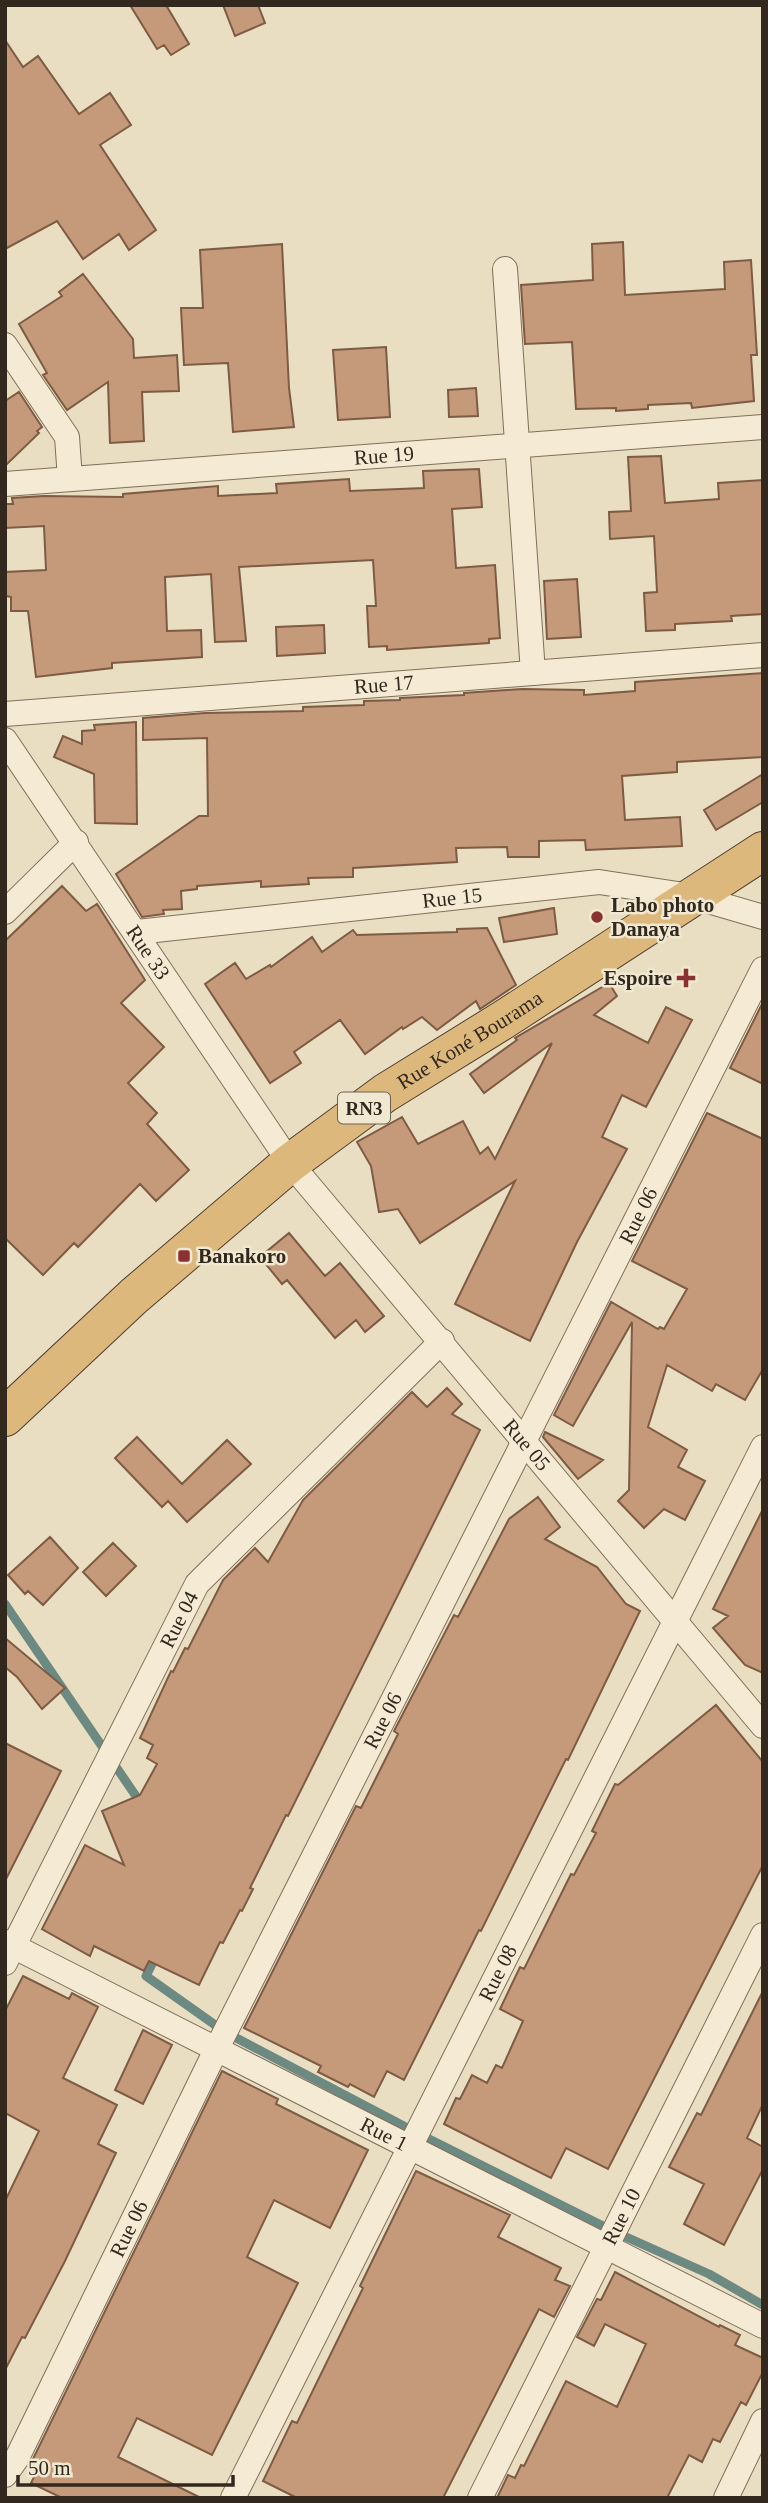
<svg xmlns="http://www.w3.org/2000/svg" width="768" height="2503" font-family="Georgia,serif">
  <rect width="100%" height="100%" fill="#e9dec2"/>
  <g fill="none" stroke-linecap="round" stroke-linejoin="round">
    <path stroke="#6c8982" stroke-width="9" d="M 5,1604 L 142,1805
      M 157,1954 L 146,1976 L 225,2032 L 417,2133 L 615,2232 L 709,2274 L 763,2305"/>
  </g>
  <path fill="#c49a7b" stroke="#7e5b43" stroke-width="2" d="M 130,5 L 166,5 L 189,44 L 171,55 L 164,45 L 157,49 Z
    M 223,5 L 258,5 L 265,23 L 235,36 Z
    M 5,40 L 23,67 L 38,56 L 79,114 L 110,93 L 131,125 L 100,145 L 156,230 L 129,250 L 119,234 L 83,259 L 57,221 L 5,249 Z
    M 623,242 L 625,295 L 725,289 L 724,262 L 751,260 L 757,355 L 751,355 L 754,401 L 692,408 L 691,403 L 648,405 L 648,409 L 616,411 L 616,408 L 576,409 L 572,342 L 525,344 L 521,285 L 593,280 L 592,244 Z
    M 282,244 L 289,388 L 294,427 L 233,432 L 228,363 L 184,365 L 181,308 L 203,308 L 200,250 Z
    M 83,274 L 133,339 L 134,358 L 177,355 L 179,391 L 142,392 L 144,441 L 110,443 L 108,382 L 67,410 L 43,375 L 47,373 L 19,324 L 62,296 L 59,292 Z
    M 386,347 L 390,417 L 338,420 L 333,350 Z
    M 476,388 L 478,416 L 449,417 L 448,390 Z
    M 19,392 L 42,427 L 37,431 L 39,433 L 5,466 L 5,401 Z
    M 661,456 L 665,503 L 719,499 L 718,483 L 763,480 L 763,614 L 731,616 L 732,621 L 675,624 L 675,630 L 646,631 L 644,593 L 657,592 L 654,536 L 610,539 L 609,512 L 631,511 L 628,457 Z
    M 479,469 L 482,507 L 452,509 L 456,568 L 495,565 L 500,638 L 489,639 L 489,643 L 387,650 L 387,646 L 369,647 L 367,606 L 376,606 L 373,560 L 239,567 L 246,641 L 215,642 L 211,574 L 165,577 L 167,631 L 201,630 L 202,657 L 112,663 L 112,668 L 36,677 L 28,611 L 11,611 L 11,597 L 6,596 L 5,572 L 46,570 L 44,526 L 5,528 L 5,504 L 13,504 L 12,498 L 44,496 L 123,497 L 123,494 L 218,486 L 218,496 L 277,493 L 276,484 L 349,479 L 350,491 L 424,488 L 423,471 Z
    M 577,579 L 581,637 L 547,639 L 544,581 Z
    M 324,625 L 325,653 L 277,656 L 276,627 Z
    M 763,673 L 763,757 L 677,762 L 677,772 L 622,776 L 625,820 L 680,817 L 682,846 L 586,850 L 585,840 L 539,841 L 539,857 L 508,857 L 507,847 L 456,848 L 457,862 L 353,868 L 353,877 L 308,878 L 309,884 L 261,887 L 261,881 L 197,886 L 197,889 L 181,891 L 182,909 L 163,910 L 164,914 L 142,917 L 116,874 L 199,816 L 208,816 L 207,738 L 143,740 L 143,718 L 205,713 L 303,711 L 303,707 L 364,705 L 364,701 L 400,700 L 400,698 L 464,695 L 464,693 L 522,689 L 584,690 L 584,695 L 635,691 L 635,682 Z
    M 136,722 L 137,824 L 95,823 L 94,774 L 54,757 L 63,736 L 82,744 L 82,731 L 95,730 L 94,725 Z
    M 763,774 L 763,802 L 716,830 L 704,810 Z
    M 62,886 L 86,911 L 97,904 L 145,980 L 121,1003 L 164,1047 L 128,1083 L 157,1113 L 147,1124 L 189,1170 L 156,1201 L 140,1184 L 78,1247 L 74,1243 L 43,1275 L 5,1238 L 5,941 Z
    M 554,908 L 557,934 L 504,942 L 499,918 Z
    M 487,928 L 516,985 L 480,1009 L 476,1001 L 437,1030 L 422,1017 L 403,1029 L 402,1027 L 365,1054 L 340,1020 L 294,1052 L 301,1063 L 270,1083 L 205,984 L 235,963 L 246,979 L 270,965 L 271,967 L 312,937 L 322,952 L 353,930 L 357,935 L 457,932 L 457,929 Z
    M 609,983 L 617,996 L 594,1015 L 648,1043 L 666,1007 L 692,1020 L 646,1107 L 622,1095 L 602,1137 L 627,1149 L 577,1242 L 530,1341 L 455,1304 L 515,1181 L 420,1243 L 398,1209 L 379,1212 L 371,1166 L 357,1142 L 402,1117 L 418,1144 L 463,1121 L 480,1154 L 488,1147 L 495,1159 L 552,1043 L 484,1093 L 470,1074 L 517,1040 L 515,1038 Z
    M 763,1002 L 763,1084 L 730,1068 Z
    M 707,1113 L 763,1139 L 763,1369 L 745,1400 L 716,1384 L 712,1391 L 667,1365 L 648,1427 L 687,1450 L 678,1467 L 705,1481 L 685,1520 L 664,1509 L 644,1528 L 618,1501 L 629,1490 L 632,1322 L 573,1426 L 554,1415 L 611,1302 L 658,1329 L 660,1327 L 664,1329 L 687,1289 L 632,1261 Z
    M 289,1233 L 325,1276 L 340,1263 L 384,1316 L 365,1332 L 356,1320 L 335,1338 L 287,1280 L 282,1284 L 260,1257 Z
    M 447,1388 L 462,1404 L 452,1414 L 480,1430 L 288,1816 L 286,1815 L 250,1888 L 253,1889 L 242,1911 L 240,1910 L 223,1943 L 220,1942 L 199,1985 L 149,1961 L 144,1971 L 94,1946 L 90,1956 L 42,1929 L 85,1845 L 124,1865 L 102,1811 L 140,1795 L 157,1764 L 147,1758 L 153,1745 L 140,1738 L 171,1671 L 173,1672 L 185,1648 L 188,1649 L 223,1580 L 255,1548 L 268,1562 L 303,1500 L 412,1392 L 427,1407 Z
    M 545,1432 L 603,1460 L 578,1479 L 543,1437 Z
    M 137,1437 L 182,1484 L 227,1440 L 251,1464 L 187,1522 L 168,1501 L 162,1507 L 115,1458 Z
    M 538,1497 L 560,1527 L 545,1539 L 597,1567 L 626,1604 L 640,1611 L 568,1760 L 566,1759 L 481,1931 L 479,1930 L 404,2080 L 387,2071 L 374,2097 L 350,2084 L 348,2087 L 318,2072 L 321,2066 L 244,2028 L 356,1806 L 361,1808 L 398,1734 L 394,1731 L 454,1615 L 458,1617 L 509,1519 Z
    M 763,1509 L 763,1673 L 745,1665 L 713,1628 L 728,1616 L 713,1609 Z
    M 50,1537 L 78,1568 L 43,1605 L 28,1591 L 25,1594 L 8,1575 Z
    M 113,1543 L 136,1566 L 106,1596 L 83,1572 Z
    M 5,1638 L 65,1688 L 42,1709 L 17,1677 L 5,1667 Z
    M 716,1705 L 763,1762 L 763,1865 L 608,2169 L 566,2148 L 551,2178 L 444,2124 L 456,2098 L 460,2099 L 472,2075 L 487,2083 L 496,2065 L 502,2068 L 523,2021 L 500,2009 L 520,1967 L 524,1969 L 571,1874 L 574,1875 L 596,1833 L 592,1831 L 615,1784 L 618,1785 Z
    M 5,1743 L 61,1771 L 5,1881 Z
    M 23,1976 L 69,1999 L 72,1993 L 98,2007 L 63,2078 L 117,2105 L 98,2144 L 116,2153 L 65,2261 L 25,2338 L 22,2337 L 5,2370 L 5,2201 L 39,2131 L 5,2113 L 5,2011 Z
    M 763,1991 L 763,2104 L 747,2138 L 763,2147 L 763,2169 L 724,2245 L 684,2224 L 704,2184 L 669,2167 L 697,2113 L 701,2115 Z
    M 143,2030 L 172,2045 L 143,2104 L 115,2090 Z
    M 222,2071 L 278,2099 L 276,2104 L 368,2150 L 330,2228 L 274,2200 L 247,2257 L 298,2283 L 212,2455 L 137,2418 L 118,2457 L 201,2498 L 62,2498 L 31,2483 L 40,2465 L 32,2461 Z
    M 416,2171 L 510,2215 L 498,2237 L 561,2268 L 555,2280 L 570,2286 L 554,2317 L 539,2309 L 443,2498 L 297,2498 L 263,2481 L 292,2421 L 297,2423 L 363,2288 L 360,2286 Z
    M 615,2272 L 719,2327 L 720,2325 L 740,2335 L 735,2345 L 763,2358 L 763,2372 L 746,2405 L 741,2402 L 720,2442 L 713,2439 L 702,2462 L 689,2455 L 667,2498 L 497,2498 L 508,2475 L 515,2478 L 521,2465 L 524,2466 L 566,2381 L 617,2407 L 646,2344 L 605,2324 L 594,2346 L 577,2337 L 597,2299 L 601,2300 Z"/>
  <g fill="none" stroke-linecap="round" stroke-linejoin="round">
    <g stroke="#816f5b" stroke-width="26">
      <g id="minor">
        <path d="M 505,269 L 533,673"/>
        <path d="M 5,345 L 67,437 L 70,479"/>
        <path id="s1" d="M 5,484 L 763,427"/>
        <path id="s2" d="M 5,714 L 763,655"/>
        <path id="s3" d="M 5,740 L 290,1163 L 763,1726"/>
        <path d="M 5,912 L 76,842"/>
        <path id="s4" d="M 137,932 L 599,882 L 691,896 L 763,917"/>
        <path id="s5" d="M 5,1942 L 763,2326"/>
        <path id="s6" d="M 5,1963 L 197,1584 L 442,1341"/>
        <path id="s7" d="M 5,2475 L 17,2458 L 216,2050 L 763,969"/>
        <path id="s8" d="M 233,2498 L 763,1447"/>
        <path id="s9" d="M 480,2498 L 763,1935"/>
        <path d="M 726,2498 L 763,2421"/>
      </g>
    </g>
    <g stroke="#4f3e2f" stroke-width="40">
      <g id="trunk">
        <path id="s10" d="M 5,1417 L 134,1296 L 290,1163 L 385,1093 L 503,1020 L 763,851"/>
      </g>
    </g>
    <use href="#minor" stroke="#f5ebd4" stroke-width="24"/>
    <use href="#trunk" stroke="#ddb87c" stroke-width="38"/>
  </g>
  <g fill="#8b3131" stroke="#f1e8d1" stroke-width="2.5">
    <circle cx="597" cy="917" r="7"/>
    <path d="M682.5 967.5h7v7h7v7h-7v7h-7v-7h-7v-7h7z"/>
    <rect x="177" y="1249" width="14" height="14" rx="3.5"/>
  </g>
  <g text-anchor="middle" stroke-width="5" stroke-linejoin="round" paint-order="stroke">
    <rect fill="#f1e8d1" stroke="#6c6254" stroke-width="2" x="338" y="1092.5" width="52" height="31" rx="5"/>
    <g font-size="19" font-weight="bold" fill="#33281e">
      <text x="364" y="1115">RN3</text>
    </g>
    <g font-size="21" fill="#33281e" stroke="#f1e8d1">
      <text dy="7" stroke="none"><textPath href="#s1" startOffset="380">Rue 19</textPath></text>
      <text dy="7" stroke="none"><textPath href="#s2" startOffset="380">Rue 17</textPath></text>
      <text dy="7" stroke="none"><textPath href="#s4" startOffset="317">Rue 15</textPath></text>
      <text dy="7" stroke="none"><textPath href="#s3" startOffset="256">Rue 33</textPath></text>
      <text dy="7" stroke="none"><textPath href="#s10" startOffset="600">Rue Koné Bourama</textPath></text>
      <text dy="7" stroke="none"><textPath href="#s7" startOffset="1410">Rue 06</textPath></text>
      <text dy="7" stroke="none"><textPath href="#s3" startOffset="878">Rue 05</textPath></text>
      <text dy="7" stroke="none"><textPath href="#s6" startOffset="385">Rue 04</textPath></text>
      <text dy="7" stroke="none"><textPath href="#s7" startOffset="844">Rue 06</textPath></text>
      <text dy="7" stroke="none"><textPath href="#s8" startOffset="588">Rue 08</textPath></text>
      <text dy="7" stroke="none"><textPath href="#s5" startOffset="425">Rue 1</textPath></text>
      <text dy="7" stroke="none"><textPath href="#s9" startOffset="315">Rue 10</textPath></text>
      <text dy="7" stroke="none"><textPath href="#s7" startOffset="276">Rue 06</textPath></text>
    </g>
    <g font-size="21" font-weight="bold" fill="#33281e" stroke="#f1e8d1" text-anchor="start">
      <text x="611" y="912">Labo photo<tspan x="611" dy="24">Danaya</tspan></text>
      <text x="672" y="985" text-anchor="end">Espoire</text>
      <text x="198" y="1263">Banakoro</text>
    </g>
  </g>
  <rect width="768" height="2503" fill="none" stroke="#33281e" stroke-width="14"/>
  <path d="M18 2475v10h215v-10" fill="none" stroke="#33281e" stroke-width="3.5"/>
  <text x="28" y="2475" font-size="21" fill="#33281e" stroke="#f1e8d1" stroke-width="5" paint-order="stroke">50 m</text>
</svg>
